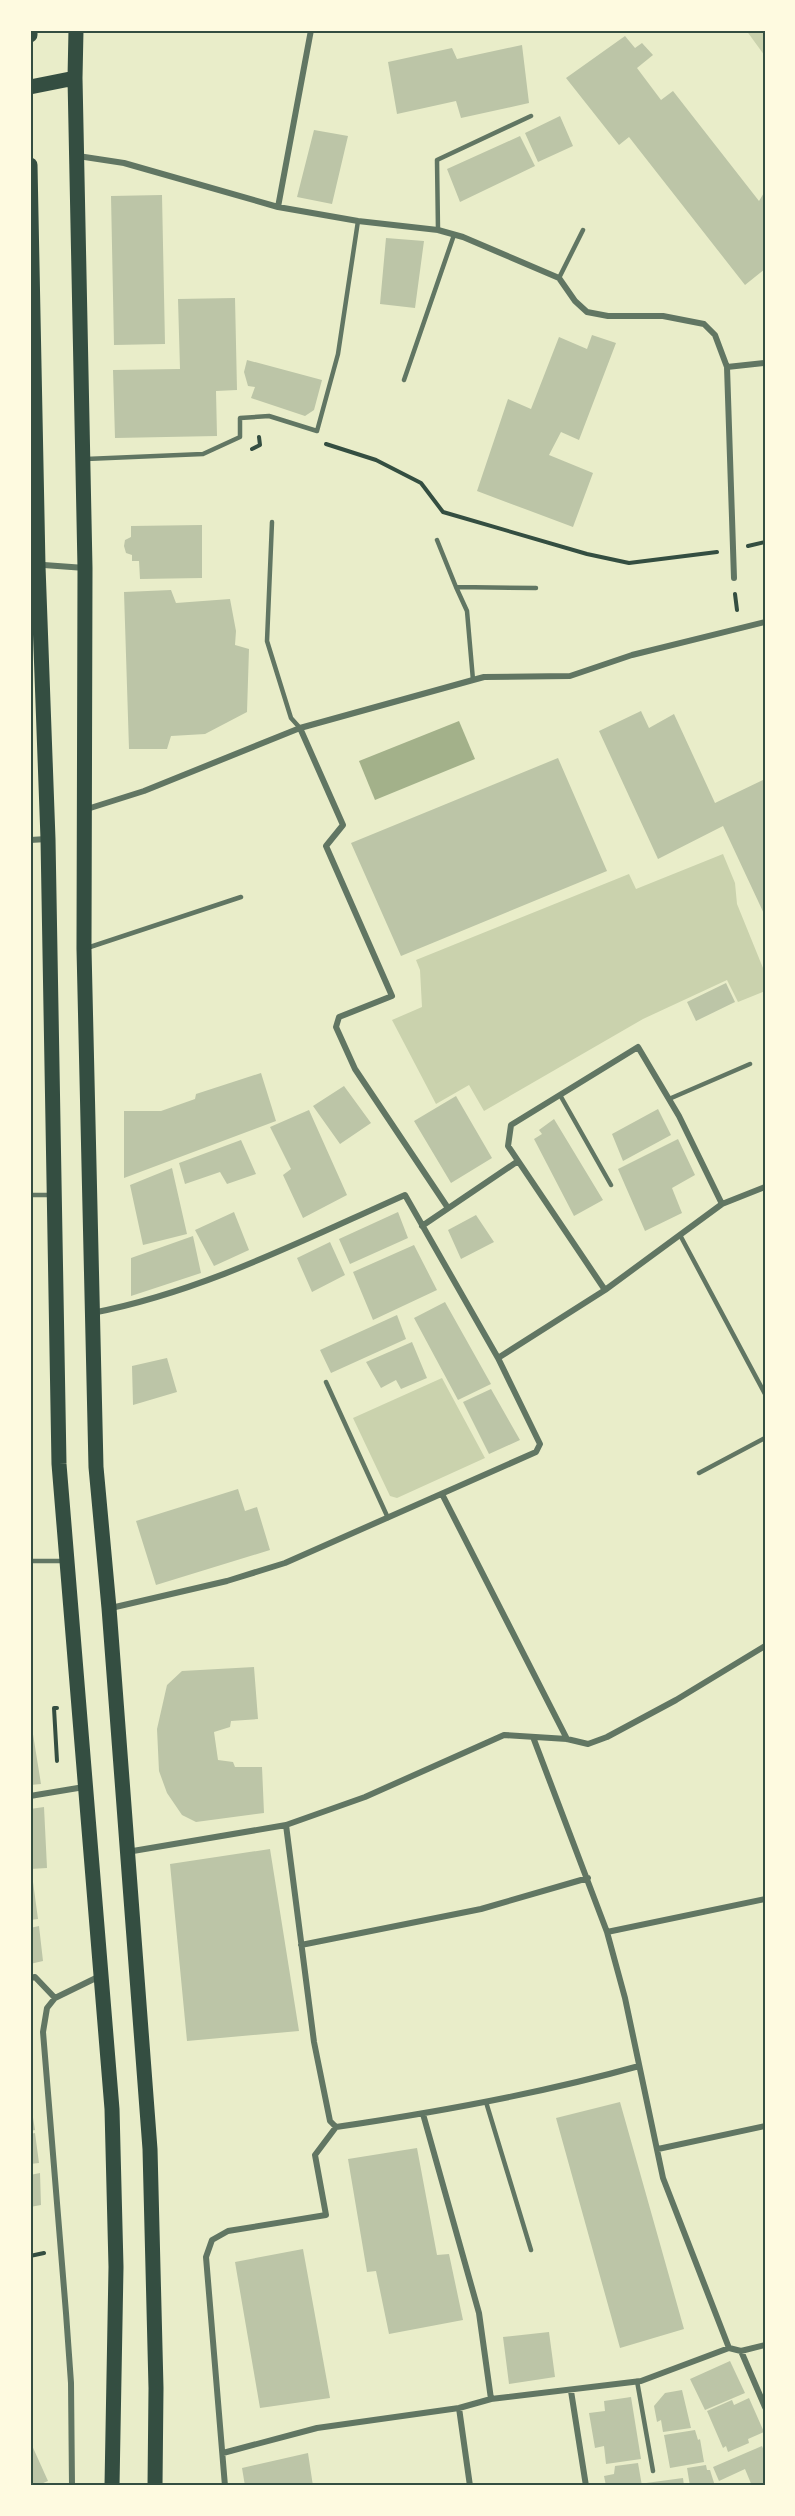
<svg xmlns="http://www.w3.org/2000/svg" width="795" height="2516" font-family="Barlow,sans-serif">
  <rect width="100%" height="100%" fill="#e9edc9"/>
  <path fill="#cad2ad" d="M 746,30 L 765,30 L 765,56 Z
    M 723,854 L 735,883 L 737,904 L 765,973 L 765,991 L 738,1002 L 727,980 L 643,1019 L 484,1111 L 469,1085 L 436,1104 L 392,1020 L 422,1007 L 420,970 L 416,960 L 629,874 L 636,889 Z
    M 442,1378 L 485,1458 L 397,1498 L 390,1496 L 353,1418 Z"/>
  <path fill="#a3b18a" d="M 459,721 L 475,759 L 375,800 L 359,761 Z"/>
  <path fill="#bcc5a7" d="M 625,36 L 635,48 L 642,43 L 653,55 L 637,68 L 661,100 L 673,91 L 759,201 L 765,191 L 765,269 L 745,285 L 629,137 L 619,145 L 566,78 Z
    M 522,45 L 529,103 L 461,118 L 456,101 L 397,114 L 388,62 L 452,48 L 457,59 Z
    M 560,116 L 573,146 L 538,162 L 525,133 Z
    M 314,130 L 348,136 L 332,204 L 297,197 Z
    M 520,136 L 535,166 L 460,202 L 447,169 Z
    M 162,195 L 165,344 L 114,345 L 111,196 Z
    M 386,238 L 424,241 L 415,308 L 380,304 Z
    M 235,298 L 237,390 L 216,391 L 217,436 L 115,438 L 113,370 L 180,369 L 178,299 Z
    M 592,335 L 616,343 L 579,440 L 561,432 L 549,455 L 593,473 L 573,527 L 477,491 L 508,399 L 531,409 L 559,337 L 587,349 Z
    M 247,360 L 322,380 L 314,410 L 305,416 L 251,398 L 255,387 L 248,386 L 244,372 Z
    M 202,525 L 202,578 L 140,579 L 139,561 L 132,561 L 132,555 L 126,553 L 124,546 L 125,540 L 131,537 L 131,526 Z
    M 171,590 L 176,603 L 230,599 L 236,631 L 235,645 L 249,649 L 247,712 L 205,734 L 171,736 L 167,749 L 129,749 L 124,592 Z
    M 641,711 L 649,728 L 674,714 L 715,803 L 765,779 L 765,916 L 723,826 L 658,859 L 599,731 Z
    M 558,758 L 607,871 L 401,956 L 351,843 Z
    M 726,983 L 735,1002 L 696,1021 L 687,1002 Z
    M 261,1073 L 276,1121 L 124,1178 L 124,1111 L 161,1111 L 195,1099 L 196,1094 Z
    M 344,1086 L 371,1123 L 340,1144 L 313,1106 Z
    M 456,1096 L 492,1158 L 451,1183 L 414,1121 Z
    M 658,1109 L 671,1135 L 623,1161 L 612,1134 Z
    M 309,1110 L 347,1195 L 303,1218 L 283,1175 L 291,1169 L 270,1127 Z
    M 554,1119 L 603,1200 L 574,1216 L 534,1139 L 542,1134 L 539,1130 Z
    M 678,1139 L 695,1175 L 672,1188 L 682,1213 L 645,1231 L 618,1169 Z
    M 241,1140 L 256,1174 L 227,1184 L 220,1172 L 185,1184 L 179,1163 Z
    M 172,1168 L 187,1234 L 143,1245 L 130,1185 Z
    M 234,1212 L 249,1250 L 214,1266 L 195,1230 Z
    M 398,1212 L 408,1238 L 350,1264 L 339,1239 Z
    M 476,1215 L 494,1242 L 461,1259 L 448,1230 Z
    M 193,1236 L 201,1273 L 131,1296 L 131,1258 Z
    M 330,1242 L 345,1275 L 312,1292 L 297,1258 Z
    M 414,1245 L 437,1290 L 373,1320 L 353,1272 Z
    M 445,1302 L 491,1384 L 458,1400 L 414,1318 Z
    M 397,1315 L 406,1339 L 331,1373 L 320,1350 Z
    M 412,1342 L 427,1378 L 401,1389 L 396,1380 L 381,1388 L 366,1362 Z
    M 167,1358 L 177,1392 L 133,1405 L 132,1366 Z
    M 491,1389 L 520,1440 L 489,1454 L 463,1402 Z
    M 238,1489 L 245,1511 L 257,1507 L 270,1550 L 156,1585 L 136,1521 Z
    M 254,1667 L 258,1719 L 231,1721 L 230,1727 L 214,1732 L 218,1760 L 233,1762 L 235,1767 L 262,1767 L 264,1813 L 196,1822 L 182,1815 L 167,1793 L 159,1771 L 157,1729 L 167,1685 L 182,1671 Z
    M 32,1728 L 41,1784 L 30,1785 L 30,1729 Z
    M 44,1807 L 47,1868 L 30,1869 L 30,1809 Z
    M 270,1849 L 299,2031 L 187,2041 L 170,1864 Z
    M 33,1882 L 38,1919 L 30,1920 L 30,1883 Z
    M 39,1926 L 43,1961 L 30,1964 L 30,1928 Z
    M 30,2099 L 35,2130 L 30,2131 Z
    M 620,2102 L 684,2329 L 620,2348 L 556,2118 Z
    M 35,2133 L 39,2163 L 30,2164 L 30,2134 Z
    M 417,2148 L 437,2255 L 449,2254 L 463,2320 L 389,2334 L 376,2271 L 367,2272 L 348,2159 Z
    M 40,2173 L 41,2205 L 30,2207 L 30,2175 Z
    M 303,2249 L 330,2398 L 260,2408 L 235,2262 Z
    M 549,2332 L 555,2377 L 509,2384 L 503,2337 Z
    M 730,2361 L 745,2393 L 705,2410 L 690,2379 Z
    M 682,2390 L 691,2428 L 663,2432 L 661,2420 L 657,2422 L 654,2406 L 665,2393 Z
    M 631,2397 L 641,2459 L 606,2464 L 604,2446 L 595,2448 L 589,2413 L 605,2411 L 604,2401 Z
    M 749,2398 L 764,2432 L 748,2439 L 749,2443 L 728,2452 L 726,2446 L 723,2448 L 707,2411 L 732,2400 L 734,2405 Z
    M 695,2430 L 698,2440 L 700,2439 L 704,2462 L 670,2468 L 664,2435 Z
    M 30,2441 L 48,2481 L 36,2486 L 30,2486 Z
    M 762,2446 L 765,2453 L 765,2486 L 752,2486 L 745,2469 L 719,2481 L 713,2467 Z
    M 308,2453 L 313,2486 L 245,2486 L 242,2468 Z
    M 638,2463 L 642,2486 L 606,2486 L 604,2476 L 614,2474 L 615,2466 Z
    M 706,2465 L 707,2470 L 710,2470 L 715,2486 L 690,2486 L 687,2468 Z
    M 683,2478 L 684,2486 L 647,2486 L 646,2483 Z"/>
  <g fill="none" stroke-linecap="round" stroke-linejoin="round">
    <path stroke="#344e41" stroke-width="4" d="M 326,444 L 376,460 L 421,483 L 443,512 L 587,554 L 629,563 L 717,552
      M 252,449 L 260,445 L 259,437
      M 748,546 L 765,542
      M 735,594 L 737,610
      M 57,1708 L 54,1708 L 57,1761
      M 30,2256 L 44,2253"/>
    <path stroke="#617663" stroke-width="4.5" d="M 438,230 L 437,160 L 531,116
      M 559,278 L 583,230
      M 404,380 L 454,235
      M 86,459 L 203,454 L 240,437 L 240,418 L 269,416 L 317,431 L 338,354 L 358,221
      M 272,522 L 267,641 L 291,718 L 300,728
      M 437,540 L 456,587 L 536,588
      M 456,587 L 467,611 L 473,680
      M 87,948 L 241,897
      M 560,1095 L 611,1185
      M 669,1099 L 750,1064
      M 30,1195 L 51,1195
      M 680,1235 L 765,1394
      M 326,1382 L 388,1518
      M 699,1473 L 765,1438
      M 30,1561 L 63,1561
      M 486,2102 L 531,2250
      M 637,2381 L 653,2471"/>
    <path stroke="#617663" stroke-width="6" d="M 78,156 L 124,163 L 278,207 L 358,221 L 438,230 L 463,237 L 559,278 L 575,301 L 587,312 L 608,316 L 663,316 L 704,324 L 715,335 L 727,367 L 734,578
      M 278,207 L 311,30
      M 727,367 L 765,363
      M 30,564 L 85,568
      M 300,728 L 343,825 L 326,846 L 392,996 L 339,1017 L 336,1027 L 355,1069 L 448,1208
      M 84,810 L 144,791 L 300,728 L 473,680 L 484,677 L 570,676 L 632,655 L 765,622
      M 30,840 L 47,839
      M 422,1226 L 518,1161
      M 605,1290 L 508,1146 L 511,1125 L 638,1047 L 679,1116 L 722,1204
      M 92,1313 C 202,1292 303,1240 405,1195 L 498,1358 L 540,1444 L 536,1452 L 285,1563 L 227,1581 L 111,1608
      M 498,1358 L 605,1290 L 722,1204 L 765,1187
      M 442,1494 L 567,1739
      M 533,1737 L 607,1932 L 625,1998 L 663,2178 L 729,2348
      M 30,1796 L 84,1787
      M 286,1825 L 314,2042 L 330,2121 L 336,2127
      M 127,1852 L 286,1825 L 365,1797 L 504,1735 L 567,1739 L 588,1744 L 607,1737 L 676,1700 L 765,1646
      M 607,1932 L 765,1899
      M 301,1945 L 481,1909 L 588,1878
      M 30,1978 L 35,1977 L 55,1998
      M 423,2114 L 479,2313 L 491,2399
      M 658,2149 L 765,2126
      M 741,2351 L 765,2407
      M 571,2391 L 586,2486
      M 459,2408 L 470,2486
      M 223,2453 L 317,2428 L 459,2408 L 491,2399 L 641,2381 L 729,2348 L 741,2351 L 765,2345
      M 72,2486 L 71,2383 L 66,2313 L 43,2032 L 47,2008 L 55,1998 L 100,1976
      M 225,2486 L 206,2257 L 212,2240 L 228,2231 L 326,2215 L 315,2155 L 336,2127 C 438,2112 539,2094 639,2066"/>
    <path stroke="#344e41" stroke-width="15" d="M 76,30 L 75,78 L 85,568 L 84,949 L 96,1467 L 109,1608 L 150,2149 L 156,2388 L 155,2486
      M 30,35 L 30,30
      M 30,87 L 75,78
      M 30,165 L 38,566 L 48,839 L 59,1464 L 112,2109 L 116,2267 L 112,2486"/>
  </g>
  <rect width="795" height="2516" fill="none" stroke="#fefae0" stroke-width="63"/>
  <rect x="32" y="32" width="732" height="2452" fill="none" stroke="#344e41" stroke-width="2"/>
</svg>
